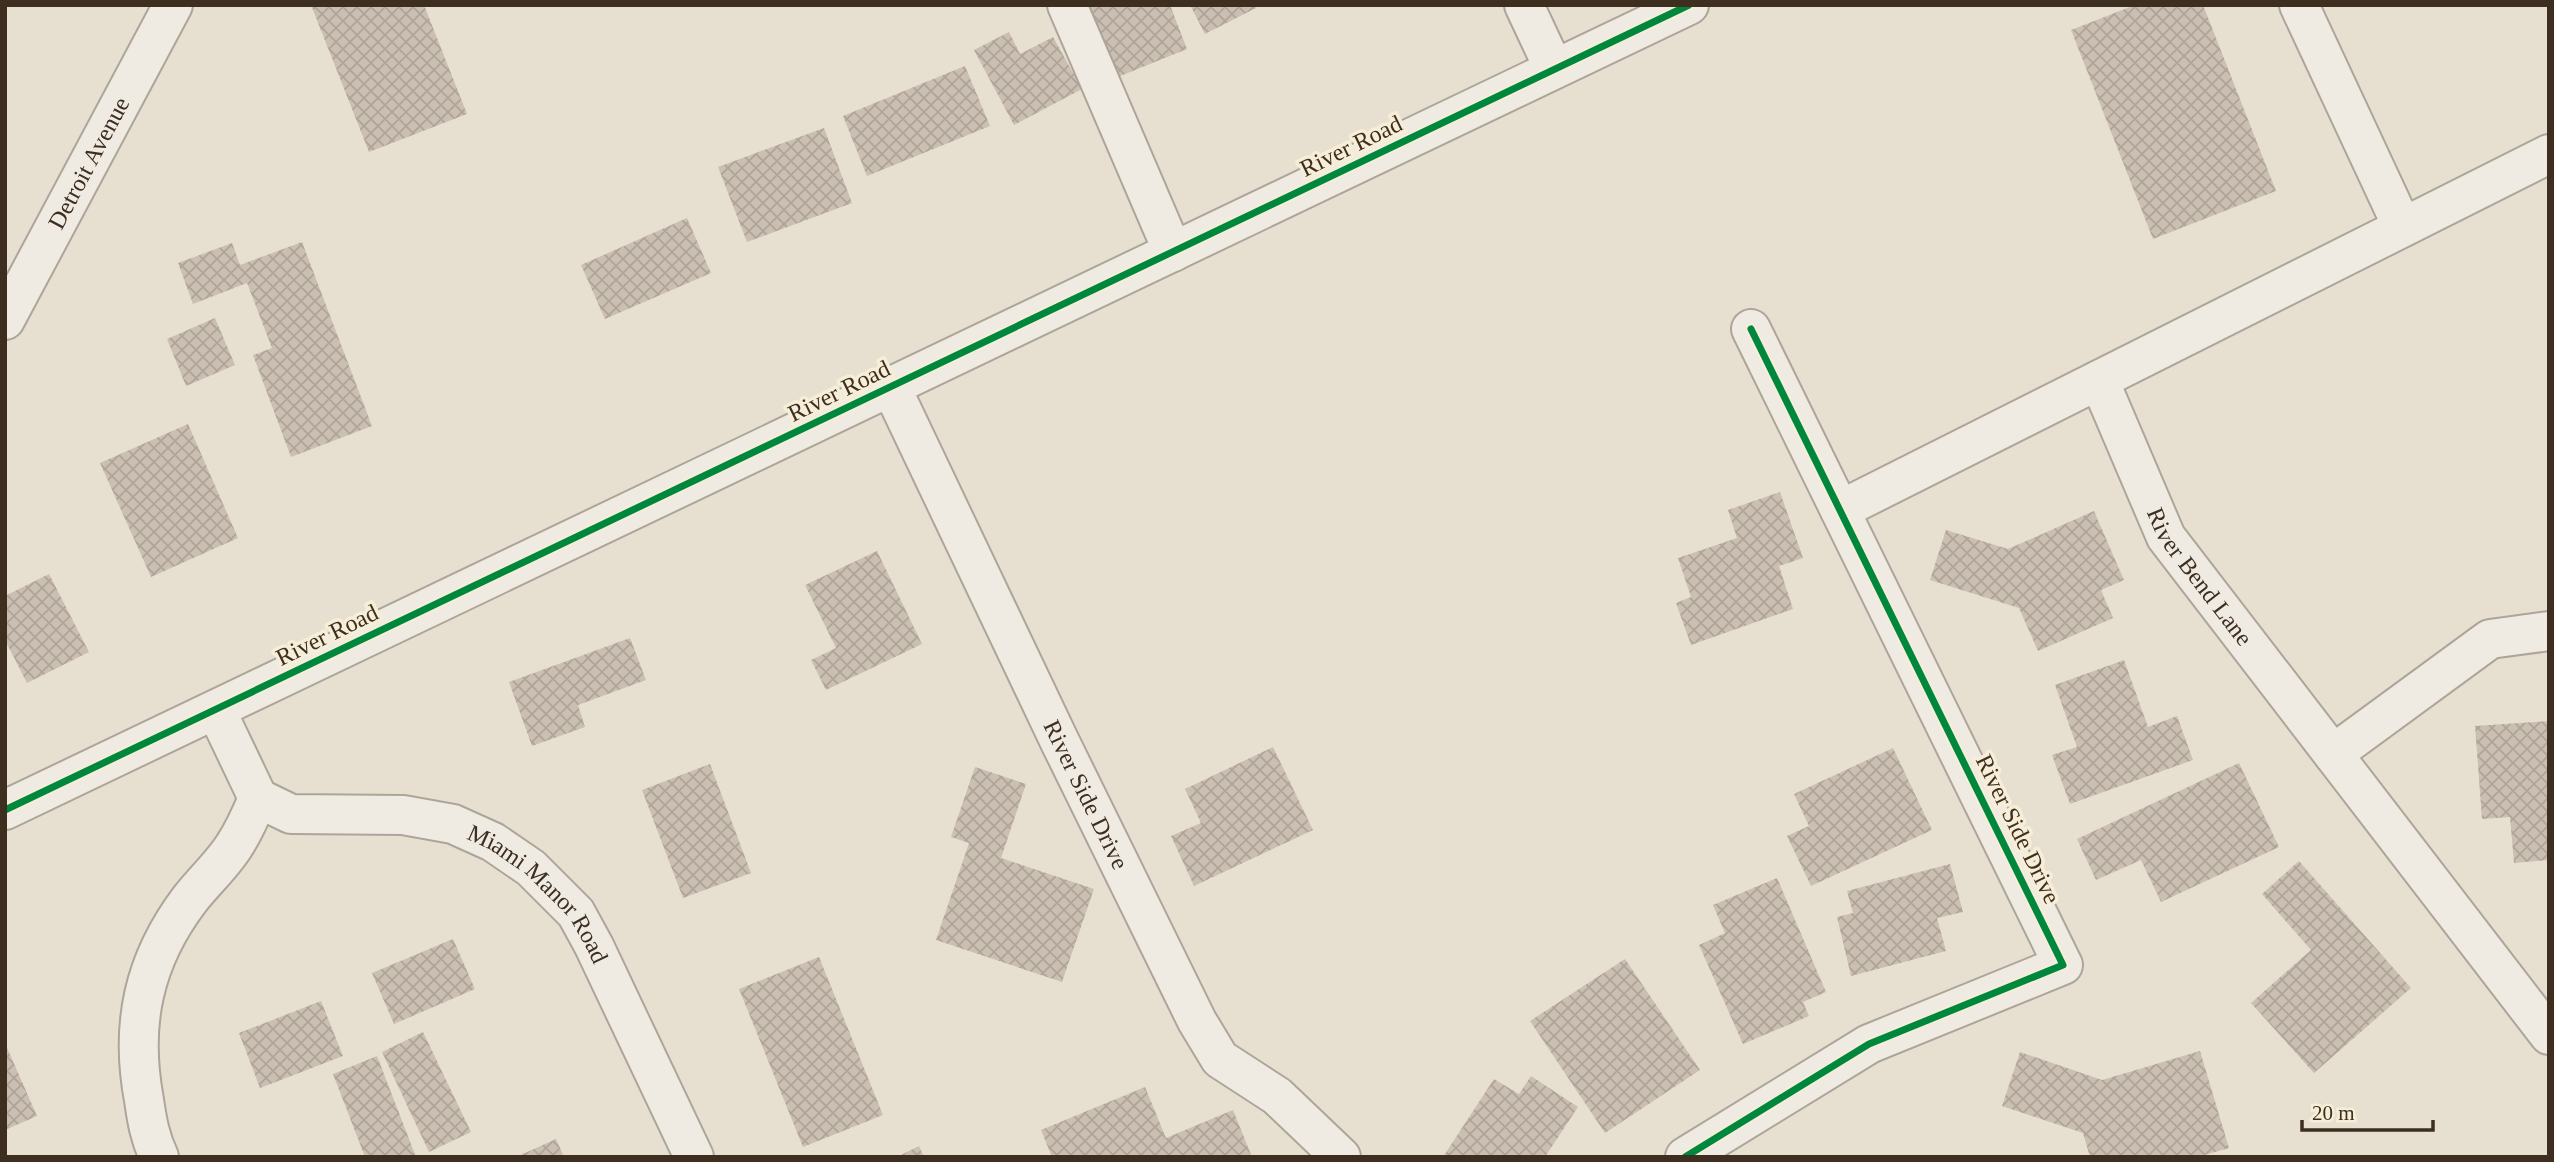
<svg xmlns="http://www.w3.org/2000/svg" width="2554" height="1162" font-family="Georgia,serif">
  <defs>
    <pattern id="building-cross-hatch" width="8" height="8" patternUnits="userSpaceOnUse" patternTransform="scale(1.75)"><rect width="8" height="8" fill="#cbbfb2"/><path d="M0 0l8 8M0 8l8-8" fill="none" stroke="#afa499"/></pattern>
  </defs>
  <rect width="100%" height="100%" fill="#e7e0d1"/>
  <path fill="url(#building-cross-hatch)" d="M 311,5 L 424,5 L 467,114 L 369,152 Z
    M 1096,5 L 1170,5 L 1187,49 L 1113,79 L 1086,9 Z
    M 1190,5 L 1254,5 L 1256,8 L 1205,34 Z
    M 2135,5 L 2203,5 L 2276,191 L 2153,239 L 2071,30 Z
    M 1009,32 L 1020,54 L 1053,37 L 1082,89 L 1014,125 L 974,50 Z
    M 965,66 L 990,126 L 867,176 L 843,116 Z
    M 824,128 L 852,203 L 747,242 L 718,167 Z
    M 687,218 L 711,273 L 605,319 L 581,265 Z
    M 302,242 L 372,426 L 291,457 L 253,355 L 272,348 L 247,283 L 193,304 L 178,263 L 232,243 L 240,265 Z
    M 215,318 L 235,365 L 186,386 L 167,339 Z
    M 188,424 L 238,538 L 151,577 L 100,463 Z
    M 1780,492 L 1803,558 L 1779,566 L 1793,609 L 1691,645 L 1676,603 L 1691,597 L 1678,558 L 1737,538 L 1728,510 Z
    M 2094,511 L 2124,580 L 2101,590 L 2113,618 L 2038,651 L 2019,608 L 1930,580 L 1946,530 L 2008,549 Z
    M 877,551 L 922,644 L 826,690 L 811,660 L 836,648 L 805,585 Z
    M 49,574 L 89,652 L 27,683 L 5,640 L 5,596 Z
    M 630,638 L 646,680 L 578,705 L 585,727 L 532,746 L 509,682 Z
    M 2124,660 L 2148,727 L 2177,716 L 2193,760 L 2070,804 L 2052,755 L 2077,747 L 2055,685 Z
    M 2549,721 L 2549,860 L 2514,863 L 2510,817 L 2482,819 L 2475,726 Z
    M 1273,747 L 1313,830 L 1194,886 L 1171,836 L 1201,823 L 1185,789 Z
    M 1893,748 L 1932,830 L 1811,886 L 1787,836 L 1809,826 L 1794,794 Z
    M 2239,763 L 2279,847 L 2161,902 L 2141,860 L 2096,880 L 2077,839 Z
    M 710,764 L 751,873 L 683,898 L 642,790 Z
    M 975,767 L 1026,784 L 1001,858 L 1094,889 L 1062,982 L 936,940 L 969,843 L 951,837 Z
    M 2299,861 L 2411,988 L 2314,1073 L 2251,1003 L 2311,950 L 2262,894 Z
    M 1950,864 L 1963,912 L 1937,918 L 1946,951 L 1851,976 L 1837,917 L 1853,913 L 1847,891 Z
    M 1777,878 L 1826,992 L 1803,1002 L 1809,1016 L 1743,1044 L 1699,945 L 1725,933 L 1713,905 Z
    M 453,939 L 475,989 L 394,1024 L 372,973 Z
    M 819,957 L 883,1115 L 803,1147 L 739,989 Z
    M 1625,959 L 1700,1070 L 1605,1133 L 1530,1021 Z
    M 321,1001 L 343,1056 L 260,1088 L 239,1033 Z
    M 423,1032 L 471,1132 L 429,1152 L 382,1052 Z
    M 5,1043 L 37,1116 L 5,1130 Z
    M 2200,1051 L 2229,1148 L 2198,1157 L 2090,1157 L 2083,1133 L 2002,1106 L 2020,1052 L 2102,1080 Z
    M 377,1056 L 416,1157 L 365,1157 L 333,1074 Z
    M 1531,1076 L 1578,1107 L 1545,1157 L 1443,1157 L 1494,1079 L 1519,1094 Z
    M 1145,1087 L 1166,1138 L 1233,1110 L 1252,1157 L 1052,1157 L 1041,1130 Z
    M 556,1139 L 564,1157 L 516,1157 Z
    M 919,1146 L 924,1157 L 897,1157 Z"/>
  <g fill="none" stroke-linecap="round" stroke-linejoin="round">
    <g stroke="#ada599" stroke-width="42">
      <g id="minor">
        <path d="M 1067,5 L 1173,252"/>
        <path d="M 1524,5 L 1554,69"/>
        <path d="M 2299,5 L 2402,226"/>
        <path id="s1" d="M 5,320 L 173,5"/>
        <path id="s2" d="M 2099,380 L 2166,537 L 2549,1035"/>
        <path id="s3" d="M 891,387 L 1059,740 L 1197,1021 L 1220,1059 L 1277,1096 L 1341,1157"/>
        <path d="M 1840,510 L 2549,154"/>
        <path id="s4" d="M 216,710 L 258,798 L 291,814 L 403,815 L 453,824 L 493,842 L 531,868 L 576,913 L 594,946 L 694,1157"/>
        <path d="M 2333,754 L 2490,639 L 2549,631"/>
        <path d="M 5,810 L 1689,5"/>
        <path d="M 159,1157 C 150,1138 147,1121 144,1100 C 130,1025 143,961 190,899 C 204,881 222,865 234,846 C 244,831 251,815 258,798"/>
        <path d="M 1685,1157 L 1869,1044 L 2063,965 L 1751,329"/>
      </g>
    </g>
    <use href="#minor" stroke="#efebe3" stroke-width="38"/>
    <g stroke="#f7eed8" stroke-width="11">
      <path id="cycleway" d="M 5,810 L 1689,5
        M 1685,1157 L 1869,1044 L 2063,965 L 1751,329"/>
    </g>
    <use href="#cycleway" stroke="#00873e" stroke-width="7"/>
  </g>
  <g text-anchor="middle" stroke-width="7" stroke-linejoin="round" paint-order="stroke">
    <g font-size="24" fill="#3d2e20" stroke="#f7eed8">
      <text transform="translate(1351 146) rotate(-26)" y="8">River Road</text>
      <text dy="8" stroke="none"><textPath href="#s1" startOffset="178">Detroit Avenue</textPath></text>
      <text transform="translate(839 391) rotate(-26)" y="8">River Road</text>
      <text dy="8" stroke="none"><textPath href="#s2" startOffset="222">River Bend Lane</textPath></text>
      <text transform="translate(327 635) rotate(-26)" y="8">River Road</text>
      <text dy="8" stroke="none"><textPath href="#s3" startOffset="452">River Side Drive</textPath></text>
      <text transform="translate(2018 829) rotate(64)" y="8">River Side Drive</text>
      <text dy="8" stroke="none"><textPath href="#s4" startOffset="410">Miami Manor Road</textPath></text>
    </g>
  </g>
  <rect width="2554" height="1162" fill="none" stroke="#3d2e20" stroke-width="14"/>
  <path d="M2302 1120v10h131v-10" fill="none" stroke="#3d2e20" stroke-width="3.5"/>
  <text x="2312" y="1120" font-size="21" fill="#3d2e20" stroke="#f7eed8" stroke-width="5" paint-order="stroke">20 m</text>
</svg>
